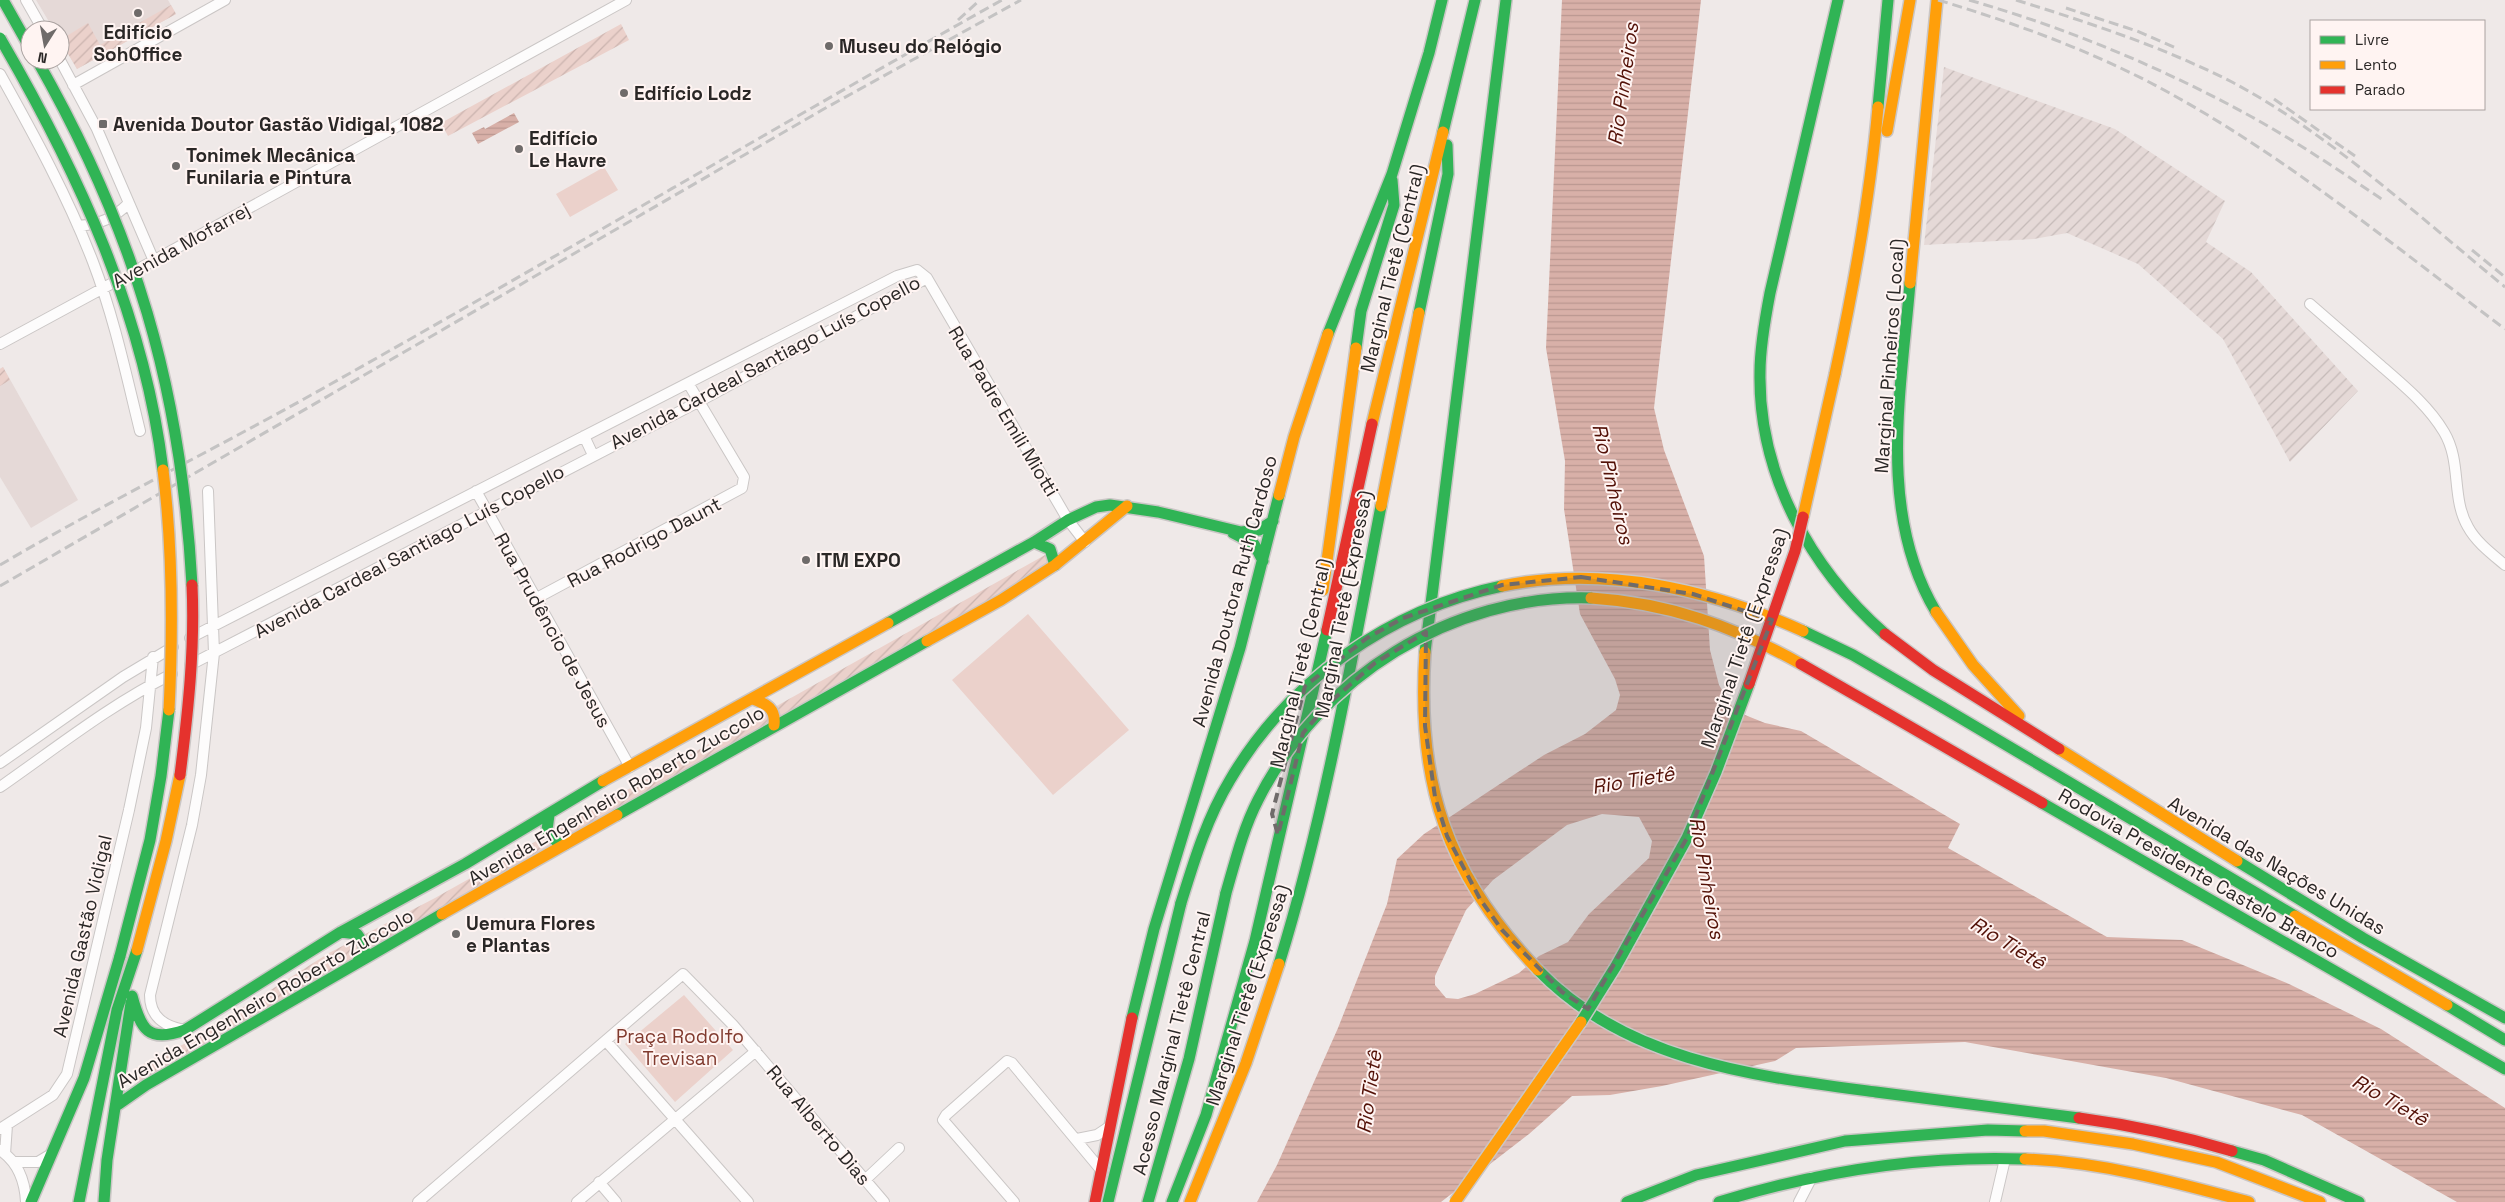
<svg xmlns="http://www.w3.org/2000/svg" width="2505" height="1202" font-family="'Space Grotesk',sans-serif">
  <defs>
    <pattern id="industrial-furrows" width="10" height="10" patternUnits="userSpaceOnUse" patternTransform="scale(1.25)"><rect width="10" height="10" fill="#e5d9d7"/><path d="M-1 1l2-2M0 10L10 0M9 11l2-2" fill="none" stroke="#c5bab8"/></pattern>
    <pattern id="garden-furrows" width="10" height="10" patternUnits="userSpaceOnUse" patternTransform="scale(1.25)"><rect width="10" height="10" fill="#ebd1cb"/><path d="M-1 1l2-2M0 10L10 0M9 11l2-2" fill="none" stroke="#cab3ae"/></pattern>
    <pattern id="water-rules" width="6" height="5" patternUnits="userSpaceOnUse" patternTransform="scale(1.25)"><rect width="6" height="5" fill="#d8b0a8"/><path d="M0 2.5h6" fill="none" stroke="#ba9790"/></pattern>
  </defs>
  <rect width="100%" height="100%" fill="#efe9e8"/>
  <path fill="#e5d9d7" d="M 36,0 L 168,0 L 176,14 L 77,69 L 60,40 L 60,30 L 54,30 Z
    M 3,367 L 78,500 L 31,528 L 0,477 L 0,369 Z"/>
  <path fill="url(#industrial-furrows)" d="M 1944,67 L 2115,129 L 2225,201 L 2206,242 L 2251,272 L 2358,391 L 2290,462 L 2223,339 L 2138,264 L 2067,233 L 2034,239 L 1924,245 Z"/>
  <path fill="#ebd1cb" d="M 604,167 L 618,190 L 570,217 L 556,194 Z
    M 1028,614 L 1129,730 L 1053,795 L 952,680 Z
    M 684,995 L 733,1050 L 675,1102 L 625,1044 Z"/>
  <path fill="url(#garden-furrows)" d="M 171,5 L 176,14 L 77,69 L 60,40 L 88,23 L 100,45 Z
    M 621,24 L 629,40 L 448,136 L 441,123 Z
    M 3,367 L 10,380 L 0,386 L 0,369 Z
    M 1045,555 L 1051,566 L 137,1084 L 134,1069 L 190,1041 L 329,953 L 435,898 Z"/>
  <path fill="url(#water-rules)" fill-rule="evenodd" d="M 1562,0 L 1701,0 L 1654,408 L 1664,450 L 1704,556 L 1710,650 L 1719,685 L 1735,711 L 1765,723 L 1801,731 L 1960,824 L 1948,848 L 2107,937 L 2182,940 L 2289,984 L 2381,1029 L 2505,1108 L 2505,1202 L 2457,1202 L 2302,1115 L 2166,1078 L 1965,1042 L 1796,1048 L 1775,1061 L 1662,1086 L 1610,1095 L 1572,1096 L 1529,1134 L 1441,1202 L 1257,1202 L 1277,1165 L 1338,1028 L 1387,904 L 1397,859 L 1424,834 L 1544,755 L 1585,734 L 1616,710 L 1620,695 L 1615,679 L 1580,614 L 1564,509 L 1565,461 L 1546,348 ZM 1602,814 L 1639,817 L 1652,841 L 1649,858 L 1589,914 L 1568,942 L 1539,956 L 1519,973 L 1475,994 L 1458,999 L 1446,998 L 1435,985 L 1435,976 L 1466,910 L 1493,880 L 1567,825 Z
    M 514,113 L 519,122 L 478,144 L 472,133 L 484,127 L 485,129 Z"/>
  <g fill="none" stroke-linecap="round" stroke-linejoin="round">
    <g stroke="#cac6c5" stroke-width="12">
      <path id="street" d="M 26,0 L 43,30
        M 60,60 L 97,129 L 154,261
        M 0,74 C 34,135 68,197 93,262 C 114,317 126,374 140,431
        M 73,85 L 225,0
        M 78,226 C 100,224 113,219 129,203
        M 133,272 L 626,0
        M 927,278 L 1068,520 L 1085,542
        M 2310,304 C 2333,324 2356,344 2379,364 C 2403,385 2428,405 2444,432 C 2462,462 2451,498 2468,527 C 2476,542 2492,554 2505,565
        M 0,344 L 120,279
        M 584,436 L 593,455
        M 476,491 L 630,767
        M 535,599 L 742,488 L 744,477 L 688,383
        M 190,665 L 700,401 L 927,278 L 917,270 L 897,276 L 190,638
        M 0,763 L 123,677 L 173,647
        M 0,787 C 56,748 111,704 172,674
        M 184,1030 C 164,1026 150,1017 150,995 L 192,825 L 201,775 L 214,653 L 208,491
        M 606,1041 L 748,1202
        M 0,1129 L 53,1095 L 67,1074 L 129,810 L 146,728 L 153,657
        M 1077,1139 L 1097,1135 L 1109,1127
        M 0,1150 C 18,1162 25,1181 26,1202
        M 5,1154 L 7,1125
        M 14,1162 L 38,1162 L 48,1156
        M 865,1180 L 899,1148
        M 599,1182 L 616,1202
        M 418,1202 L 683,974 L 733,1025 L 884,1202
        M 577,1202 L 756,1051
        M 1014,1202 L 943,1120 L 946,1115 L 1007,1061 L 1012,1063 L 1101,1170
        M 1799,1202 L 1812,1177
        M 1995,1202 L 2005,1159"/>
    </g>
    <g stroke="#cac6c5" stroke-width="14">
      <path id="fast" d="M 3,0 L 30,48
        M 1838,0 L 1770,293 C 1765,319 1760,346 1760,372 C 1758,474 1810,568 1885,634
        M 1878,107 L 1888,0
        M 1443,132 L 1475,0
        M 1910,283 C 1901,392 1877,513 1936,612
        M 1419,313 L 1448,174 L 1447,145
        M 1328,334 L 1392,174 L 1429,53 L 1442,0
        M 1356,348 L 1361,311 L 1394,205 L 1392,180
        M 1233,533 L 1254,544 L 1263,561
        M 1034,542 L 1050,549 L 1055,565
        M 888,623 L 1034,542 L 1068,520 L 1096,507 L 1110,505 L 1158,512 L 1241,532 L 1259,530 L 1273,521
        M 1425,652 L 1506,0
        M 1942,707 L 2295,916
        M 2042,803 L 2505,1069
        M 549,815 L 547,830 L 557,842 L 565,844
        M 617,815 L 927,641
        M 2237,861 L 2363,938 L 2505,1018
        M 341,932 L 357,934 L 364,944 L 364,951 L 358,961
        M 1279,964 C 1325,815 1352,659 1381,506
        M 1538,970 C 1627,1062 1755,1076 1876,1092 C 1943,1101 2011,1109 2079,1118
        M 132,996 C 141,1030 148,1043 185,1030 L 341,932 L 465,864 L 603,781
        M 2447,1005 L 2505,1040
        M 1132,1018 L 1154,929 L 1240,648 L 1279,495
        M 116,1106 L 146,1085 L 442,914
        M 2232,1151 L 2264,1160 L 2359,1202
        M 31,1202 L 84,1078 L 120,956
        M 79,1202 L 117,1010 L 137,950
        M 104,1202 L 107,1160 L 131,1003
        M 1108,1202 L 1181,903
        M 1148,1202 L 1189,1059 L 1226,893
        M 1172,1202 L 1206,1115 L 1255,941 L 1327,630
        M 1627,1202 L 1696,1175 L 1845,1141 L 1988,1130 L 2025,1131
        M 1719,1202 C 1820,1171 1919,1155 2025,1159"/>
    </g>
    <g stroke="#cac6c5" stroke-width="14">
      <path id="slow" d="M 1887,131 L 1910,0
        M 1910,283 L 1937,0
        M 1835,374 C 1854,286 1870,197 1878,107
        M 1372,424 L 1443,132
        M 1279,495 L 1294,437 L 1328,334
        M 1381,506 L 1419,313
        M 1323,590 L 1356,348
        M 1936,612 L 1973,665 L 2019,716
        M 927,641 L 1001,600 L 1055,565 L 1127,506
        M 1425,652 C 1416,783 1447,875 1538,970
        M 753,699 C 767,704 776,709 774,725
        M 2059,749 L 2237,861
        M 603,781 L 888,623
        M 442,914 L 617,815
        M 2295,916 L 2447,1005
        M 2025,1131 L 2044,1131 L 2133,1144 L 2216,1162 L 2320,1202
        M 2025,1159 C 2102,1162 2175,1182 2249,1202
        M 1190,1202 L 1246,1063 L 1279,964"/>
    </g>
    <g stroke="#cac6c5" stroke-width="14">
      <path id="jam" d="M 1327,630 L 1372,424
        M 1885,634 L 1933,670 L 2059,749
        M 1876,707 L 2042,803
        M 2079,1118 C 2131,1125 2182,1136 2232,1151
        M 1095,1202 L 1132,1018"/>
    </g>
    <use href="#street" stroke="#fdfcfc" stroke-width="10"/>
    <use href="#fast" stroke="#30b455" stroke-width="11"/>
    <use href="#slow" stroke="#ff9f0a" stroke-width="11"/>
    <use href="#jam" stroke="#e5322d" stroke-width="11"/>
    <path stroke="#c4c3c3" stroke-width="3" stroke-dasharray="10 5" stroke-linecap="butt" d="M 1938,0 C 2011,22 2081,47 2149,82 C 2277,149 2390,243 2505,329
      M 1969,0 C 2067,28 2163,68 2252,117 C 2297,142 2340,171 2383,200
      M 2016,0 C 2090,23 2163,47 2232,82 C 2328,133 2421,218 2505,287
      M 2066,8 L 2137,31 L 2176,48
      M 958,20 L 980,0
      M 2274,99 L 2355,156
      M 2472,250 L 2505,277
      M 0,565 C 100,506 203,455 304,399 C 538,268 768,131 1002,0
      M 0,586 L 822,110 L 1021,0"/>
    <g stroke="#cac6c5" stroke-width="14" stroke-linecap="butt">
      <path id="fast-bridge" d="M 0,38 C 78,172 144,314 163,470
        M 37,60 C 135,232 181,387 192,585
        M 1803,631 L 1853,655 L 1942,707
        M 1226,893 C 1235,862 1243,829 1258,800 C 1320,677 1452,594 1591,598
        M 1181,903 C 1194,861 1207,818 1230,780 C 1288,681 1390,609 1502,586
        M 120,956 L 150,840 L 161,776 L 169,710
        M 1581,1022 L 1616,966 L 1687,838 L 1716,772 L 1749,684"/>
    </g>
    <g stroke="#cac6c5" stroke-width="14" stroke-linecap="butt">
      <path id="slow-bridge" d="M 163,470 C 173,550 173,629 169,710
        M 1803,517 L 1835,374
        M 1502,586 C 1603,565 1710,589 1803,631
        M 1591,598 C 1669,603 1733,626 1801,664
        M 137,950 L 166,841 L 180,775
        M 1455,1202 L 1581,1022"/>
    </g>
    <g stroke="#cac6c5" stroke-width="14" stroke-linecap="butt">
      <path id="jam-bridge" d="M 1801,664 L 1876,707
        M 1749,684 L 1795,551 L 1803,517
        M 180,775 C 188,712 195,649 192,585"/>
    </g>
    <use href="#fast-bridge" stroke="#30b455" stroke-width="11"/>
    <use href="#slow-bridge" stroke="#ff9f0a" stroke-width="11"/>
    <use href="#jam-bridge" stroke="#e5322d" stroke-width="11"/>
  </g>
  <path fill="#6f6b6a" fill-opacity="0.2" stroke="#6f6b6a" stroke-width="4" stroke-dasharray="10 6" stroke-linejoin="round" d="M 1581,577 L 1693,594 L 1772,620 L 1687,838 L 1588,1009 L 1562,992 L 1502,930 L 1480,899 L 1447,836 L 1435,797 L 1425,726 L 1426,632 L 1375,663 L 1328,704 L 1303,733 L 1278,835 L 1272,814 L 1305,686 L 1367,638 L 1403,618 L 1502,585 Z"/>
  <g fill="#6f6b6a" stroke="#fff4f2" stroke-width="2">
    <circle cx="138" cy="13" r="5"/>
    <circle cx="829" cy="46" r="5"/>
    <circle cx="624" cy="93" r="5"/>
    <rect x="98" y="119" width="10" height="10" rx="2.5"/>
    <circle cx="519" cy="149" r="5"/>
    <circle cx="176" cy="166" r="5"/>
    <circle cx="806" cy="560" r="5"/>
    <circle cx="456" cy="934" r="5"/>
  </g>
  <g text-anchor="middle" stroke-width="4" stroke-linejoin="round" paint-order="stroke">
    <g font-size="19" font-weight="bold" fill="#2a2726" stroke="#fff4f2" text-anchor="start">
      <text x="138" y="39" text-anchor="middle">Edifício<tspan x="138" dy="22">SohOffice</tspan></text>
      <text x="839" y="53">Museu do Relógio</text>
      <text x="634" y="100">Edifício Lodz</text>
      <text x="113" y="131">Avenida Doutor Gastão Vidigal, 1082</text>
      <text x="529" y="145">Edifício<tspan x="529" dy="22">Le Havre</tspan></text>
      <text x="186" y="162">Tonimek Mecânica<tspan x="186" dy="22">Funilaria e Pintura</tspan></text>
      <text x="816" y="567">ITM EXPO</text>
      <text x="466" y="930">Uemura Flores<tspan x="466" dy="22">e Plantas</tspan></text>
    </g>
    <g font-size="19" fill="#2a2726" stroke="#fff4f2">
      <text transform="translate(181 245) rotate(-29)" y="7">Avenida Mofarrej</text>
      <text transform="translate(1392 268) rotate(-76)" y="7">Marginal Tietê (Central)</text>
      <text transform="translate(1889 356) rotate(-86)" y="7">Marginal Pinheiros (Local)</text>
      <text transform="translate(765 362) rotate(-28)" y="7">Avenida Cardeal Santiago Luís Copello</text>
      <text transform="translate(1004 411) rotate(59)" y="7">Rua Padre Emili Miotti</text>
      <text transform="translate(644 542) rotate(-28)" y="7">Rua Rodrigo Daunt</text>
      <text transform="translate(409 551) rotate(-28)" y="7">Avenida Cardeal Santiago Luís Copello</text>
      <text transform="translate(1234 591) rotate(-75)" y="7">Avenida Doutora Ruth Cardoso</text>
      <text transform="translate(1343 604) rotate(-79)" y="7">Marginal Tietê (Expressa)</text>
      <text transform="translate(553 630) rotate(61)" y="7">Rua Prudêncio de Jesus</text>
      <text transform="translate(1744 638) rotate(-71)" y="7">Marginal Tietê (Expressa)</text>
      <text transform="translate(1300 663) rotate(-77)" y="7">Marginal Tietê (Central)</text>
      <text transform="translate(616 795) rotate(-30)" y="7">Avenida Engenheiro Roberto Zuccolo</text>
      <text transform="translate(2277 865) rotate(31)" y="7">Avenida das Nações Unidas</text>
      <text transform="translate(2199 873) rotate(30)" y="7">Rodovia Presidente Castelo Branco</text>
      <text transform="translate(82 936) rotate(-77)" y="7">Avenida Gastão Vidigal</text>
      <text transform="translate(1247 995) rotate(-72)" y="7">Marginal Tietê (Expressa)</text>
      <text transform="translate(265 998) rotate(-30)" y="7">Avenida Engenheiro Roberto Zuccolo</text>
      <text transform="translate(1171 1043) rotate(-76)" y="7">Acesso Marginal Tietê Central</text>
      <text transform="translate(819 1125) rotate(50)" y="7">Rua Alberto Dias</text>
    </g>
    <g font-size="19" fill="#813b2f" stroke="#fff4f2">
      <text x="680" y="1043">Praça Rodolfo<tspan x="680" dy="22">Trevisan</tspan></text>
    </g>
    <g font-size="20" font-style="italic" fill="#531107" stroke="#fff4f2">
      <text transform="translate(1623 84) rotate(-82)" y="7">Rio Pinheiros</text>
      <text transform="translate(1613 484) rotate(77)" y="7">Rio Pinheiros</text>
      <text transform="translate(1633 780) rotate(-10)" y="7">Rio Tietê</text>
      <text transform="translate(1707 878) rotate(80)" y="7">Rio Pinheiros</text>
      <text transform="translate(2008 943) rotate(31)" y="7">Rio Tietê</text>
      <text transform="translate(1369 1092) rotate(-82)" y="7">Rio Tietê</text>
      <text transform="translate(2390 1100) rotate(30)" y="7">Rio Tietê</text>
    </g>
  </g>
  <rect x="2310" y="20" width="175" height="90" fill="#fff4f2" stroke="#aaa2a0"/>
  <rect x="2320" y="36" width="25" height="8" fill="#30b455" stroke="#aaa2a0"/>
  <text x="2355" y="45" font-size="15" fill="#2a2726">Livre</text>
  <rect x="2320" y="61" width="25" height="8" fill="#ff9f0a" stroke="#aaa2a0"/>
  <text x="2355" y="70" font-size="15" fill="#2a2726">Lento</text>
  <rect x="2320" y="86" width="25" height="8" fill="#e5322d" stroke="#aaa2a0"/>
  <text x="2355" y="95" font-size="15" fill="#2a2726">Parado</text>
  <g transform="translate(45 45) rotate(191)"><circle r="24" fill="#fff4f2" stroke="#aaa2a0"/>
  <path d="M0-4L9 19L0 12L-9 19Z" fill="#6f6b6a"/>
  <text y="-8" font-size="14" font-weight="bold" text-anchor="middle" fill="#2a2726">N</text>
  </g>
</svg>
